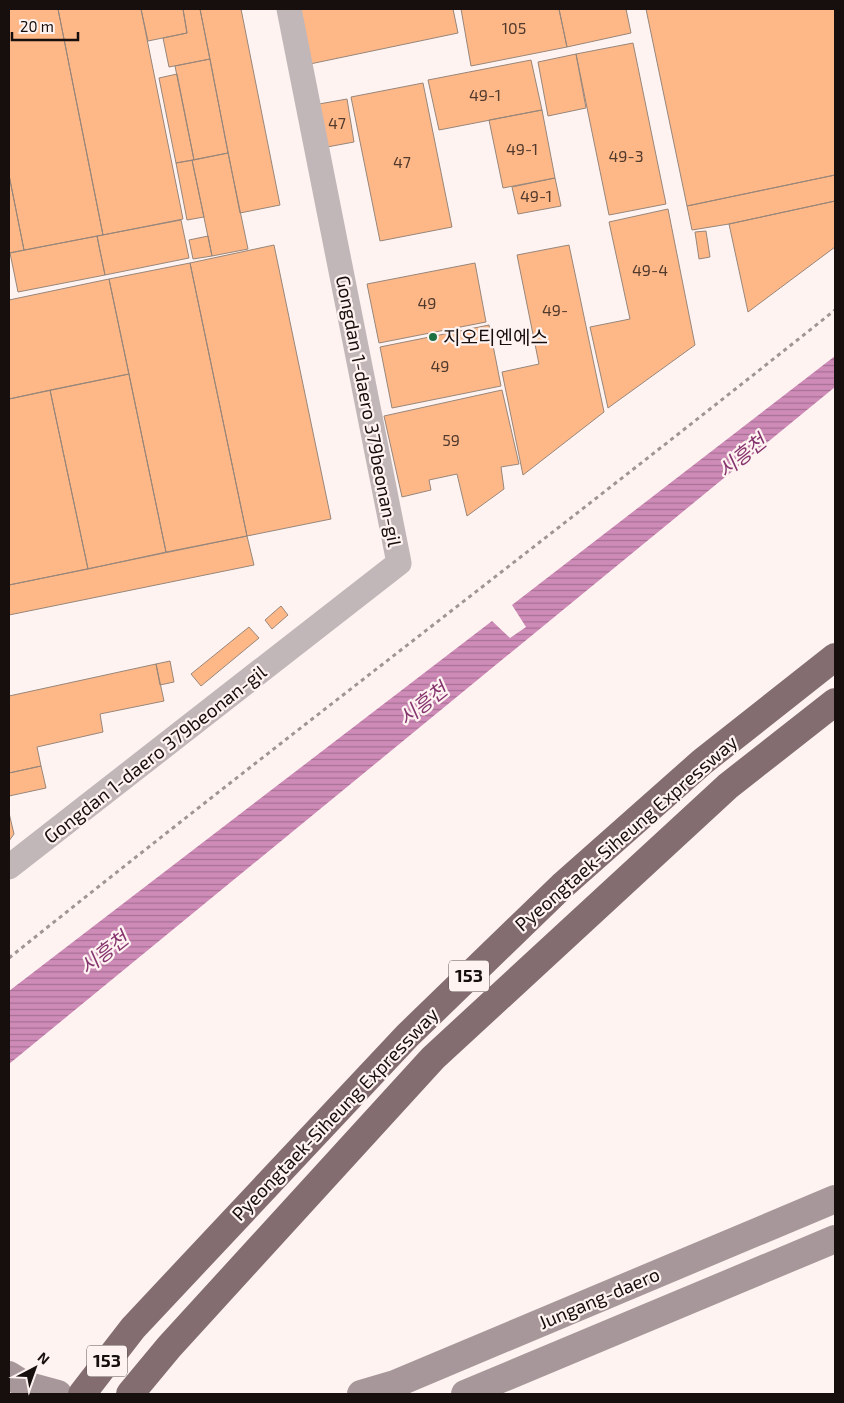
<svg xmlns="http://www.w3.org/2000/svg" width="844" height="1403" font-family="'Exo 2','Noto Sans KR',sans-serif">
  <defs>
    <pattern id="water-rules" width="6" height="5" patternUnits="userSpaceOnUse" patternTransform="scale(1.25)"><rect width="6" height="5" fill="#cf8bb8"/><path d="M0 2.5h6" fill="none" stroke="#a77094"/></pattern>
  </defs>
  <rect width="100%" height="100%" fill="#fef3f1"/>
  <path fill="url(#water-rules)" d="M 835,356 L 835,387 L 9,1064 L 9,991 L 492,621 L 510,638 L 526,627 L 512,605 Z"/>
  <path fill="#feb888" stroke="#98867a" d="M 9,9 L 58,9 L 103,235 L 24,250 L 9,175 Z
    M 58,9 L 141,9 L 183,219 L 103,235 Z
    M 141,9 L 183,9 L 187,33 L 148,41 Z
    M 183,9 L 200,9 L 210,59 L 169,67 L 163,38 L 187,33 Z
    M 200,9 L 241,9 L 280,205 L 240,213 Z
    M 298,9 L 453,9 L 458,33 L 310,64 Z
    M 461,9 L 559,9 L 567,47 L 471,66 Z
    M 559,9 L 626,9 L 631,33 L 567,47 Z
    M 646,9 L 835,9 L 835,175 L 687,206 Z
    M 633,43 L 666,204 L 609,215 L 576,54 Z
    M 576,54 L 586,108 L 548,116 L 538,62 Z
    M 210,59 L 228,153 L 194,160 L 175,66 Z
    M 531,60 L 542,110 L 439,130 L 428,80 Z
    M 177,74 L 194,160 L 176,163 L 159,78 Z
    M 423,83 L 452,227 L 380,241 L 351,97 Z
    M 347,99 L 354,142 L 327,147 L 319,104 Z
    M 542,110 L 555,178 L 503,188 L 489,120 Z
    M 228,153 L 248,249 L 212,256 L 192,160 Z
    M 192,160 L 204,217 L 187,220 L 176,163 Z
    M 9,175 L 24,250 L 9,253 Z
    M 835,175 L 835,201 L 729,224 L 692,230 L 687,206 Z
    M 555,178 L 561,206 L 518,214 L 512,187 Z
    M 835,201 L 835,247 L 748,312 L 729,224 Z
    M 668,209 L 695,345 L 608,408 L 590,327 L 630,319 L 609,222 Z
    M 181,220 L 189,258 L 105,275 L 97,236 Z
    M 706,231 L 710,257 L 699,259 L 695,232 Z
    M 97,236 L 105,275 L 18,292 L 10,253 Z
    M 208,236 L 212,256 L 193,259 L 189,240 Z
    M 274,245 L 331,519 L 247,536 L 190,263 Z
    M 569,245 L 604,412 L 523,475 L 502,372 L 539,364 L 517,255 Z
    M 190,263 L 247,536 L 166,552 L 109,279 Z
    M 475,263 L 486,322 L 379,343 L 367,284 Z
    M 109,279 L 129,374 L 9,399 L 9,300 Z
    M 489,325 L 501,386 L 392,408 L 380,347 Z
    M 129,374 L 166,552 L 88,569 L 50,390 Z
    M 50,390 L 88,569 L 9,585 L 9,399 Z
    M 502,390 L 519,464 L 501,467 L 504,489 L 467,516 L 457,474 L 429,480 L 431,490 L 402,497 L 384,416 Z
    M 247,536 L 254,565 L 9,615 L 9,585 Z
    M 281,606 L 288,615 L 272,629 L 265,620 Z
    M 249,627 L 259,638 L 201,686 L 191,674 Z
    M 170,661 L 174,682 L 160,685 L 156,664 Z
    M 156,664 L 164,701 L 100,714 L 103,732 L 37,747 L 41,766 L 9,773 L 9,696 Z
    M 41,766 L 46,788 L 9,796 L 9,773 Z
    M 9,813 L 14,834 L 9,841 Z"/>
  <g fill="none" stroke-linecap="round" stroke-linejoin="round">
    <path stroke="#9f9694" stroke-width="3" stroke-dasharray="4 4" stroke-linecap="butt" d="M 9,958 C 282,739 562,528 835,310"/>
    <path stroke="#c1b6b8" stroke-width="25" d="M 9,867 L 399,563 L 289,9"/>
    <path stroke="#a7979a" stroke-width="28" d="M 9,1375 L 25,1385 L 58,1394
      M 361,1394 L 395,1384 L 835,1199
      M 465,1394 L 835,1239"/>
    <path stroke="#836d71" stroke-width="28" d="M 82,1394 L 133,1328 L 407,1036 L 562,886 L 702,762 L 835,657
      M 130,1394 L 169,1347 L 433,1058 L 728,786 L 835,702"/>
  </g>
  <circle fill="#1c7042" stroke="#fef3f1" stroke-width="2" cx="433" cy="337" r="5"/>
  <g text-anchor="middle" stroke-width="4.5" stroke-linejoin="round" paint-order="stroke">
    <g font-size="16" fill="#51392c">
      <text x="514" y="34">105</text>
      <text x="485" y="101">49-1</text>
      <text x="337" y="129">47</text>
      <text x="522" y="155">49-1</text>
      <text x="626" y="162">49-3</text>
      <text x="402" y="168">47</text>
      <text x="536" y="202">49-1</text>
      <text x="650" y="276">49-4</text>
      <text x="427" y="309">49</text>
      <text x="555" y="316">49-</text>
      <text x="440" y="372">49</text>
      <text x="451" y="446">59</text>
    </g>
    <g fill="#fef3f1" stroke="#5c5351" stroke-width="1">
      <rect x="449" y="960.5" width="40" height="31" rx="4"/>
      <rect x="87" y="1345.5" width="40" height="31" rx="4"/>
    </g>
    <g font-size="18" font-weight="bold" fill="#170f0d">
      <text x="469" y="982">153</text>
      <text x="107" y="1367">153</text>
    </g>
    <g font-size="19" fill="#170f0d" stroke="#fef3f1" text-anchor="start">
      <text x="443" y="344">지오티엔에스</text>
    </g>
    <g font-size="19" fill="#170f0d" stroke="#fef3f1">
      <text transform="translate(369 411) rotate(79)" y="7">Gongdan 1-daero 379beonan-gil</text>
      <text transform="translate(155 754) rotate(-38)" y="7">Gongdan 1-daero 379beonan-gil</text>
      <text transform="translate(626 833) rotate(-41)" y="7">Pyeongtaek-Siheung Expressway</text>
      <text transform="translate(335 1114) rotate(-46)" y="7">Pyeongtaek-Siheung Expressway</text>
      <text transform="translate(599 1298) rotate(-23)" y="7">Jungang-daero</text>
    </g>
    <g font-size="20" font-style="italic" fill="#86346e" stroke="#fef3f1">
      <text transform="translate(742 456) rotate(-39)" y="7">시흥천</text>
      <text transform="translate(423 704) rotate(-38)" y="7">시흥천</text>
      <text transform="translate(104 953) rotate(-38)" y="7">시흥천</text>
    </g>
  </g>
  <rect width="844" height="1403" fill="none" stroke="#170f0d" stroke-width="20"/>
  <g transform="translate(35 1368) rotate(41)" stroke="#fef3f1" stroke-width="4" paint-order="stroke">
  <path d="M0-4L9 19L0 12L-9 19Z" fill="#170f0d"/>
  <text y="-8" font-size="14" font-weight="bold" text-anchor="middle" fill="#170f0d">N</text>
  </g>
  <path d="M12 32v8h66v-8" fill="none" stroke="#170f0d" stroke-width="2.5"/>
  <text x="20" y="32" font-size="15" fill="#170f0d" stroke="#fef3f1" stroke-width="4" paint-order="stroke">20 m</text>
</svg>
